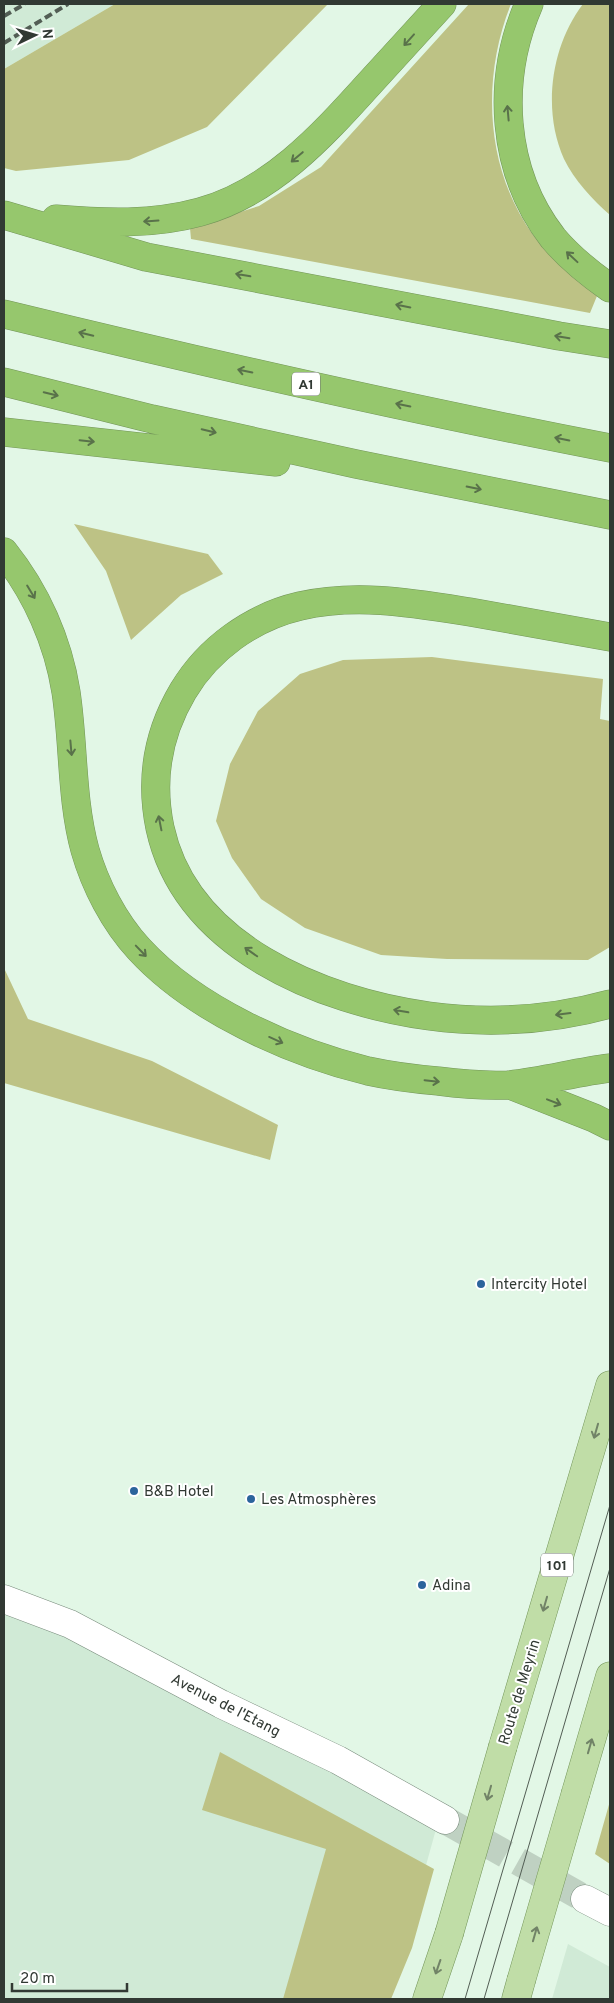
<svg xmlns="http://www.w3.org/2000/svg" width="614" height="2003" font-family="Overpass,sans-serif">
  <rect width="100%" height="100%" fill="#e2f7e6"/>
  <path fill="#d0ead6" d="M 4,4 L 115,4 L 4,69 Z
    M 4,1596 L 132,1643 L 232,1693 L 443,1804 L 395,1977 L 383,1999 L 4,1999 Z
    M 568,1944 L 610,1967 L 610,1999 L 552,1999 Z"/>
  <path fill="#bdc285" d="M 115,4 L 328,4 L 207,127 L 129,160 L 16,171 L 4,168 L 4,69 Z
    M 469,4 L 511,4 C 481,78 485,170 534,236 C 552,259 575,278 597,296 L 590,313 L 191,239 L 190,228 L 259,206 L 321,167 Z
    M 583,4 L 610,4 L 610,215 C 593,200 574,180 564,159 C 542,110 551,46 583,4 Z
    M 74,524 L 208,554 L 223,574 L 181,595 L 131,640 L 106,571 Z
    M 432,657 L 603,679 L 600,719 L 610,721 L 610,947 L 588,960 L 447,959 L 381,955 L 305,928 L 261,899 L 232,858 L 216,821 L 230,764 L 258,711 L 300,674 L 343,660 Z
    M 4,968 L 28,1019 L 152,1061 L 278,1125 L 270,1160 L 4,1083 Z
    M 220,1752 L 434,1869 L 412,1948 L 391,1999 L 283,1999 L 326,1849 L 202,1810 Z
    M 610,1801 L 610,1864 L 595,1854 Z"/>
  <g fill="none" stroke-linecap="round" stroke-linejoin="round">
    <path stroke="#bfd1c2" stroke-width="28" stroke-dasharray="28 14" stroke-linecap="butt" d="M 445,1820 L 585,1899"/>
    <g stroke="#788b7c" stroke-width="29">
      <path id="minor" d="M 4,1599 L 70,1624 L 221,1704 L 338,1760 L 445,1820
        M 585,1899 L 610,1912"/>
    </g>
    <g stroke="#739559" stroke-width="29">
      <path id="major" d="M 503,1746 L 610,1385
        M 576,1792 L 610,1676
        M 427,1999 L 449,1934
        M 516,1999 L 521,1981"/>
    </g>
    <g stroke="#739559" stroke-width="29">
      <path id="highway" d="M 529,4 C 496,80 501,171 553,238 C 569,257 590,274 610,288
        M 4,215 L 146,257 L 559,336 L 610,344
        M 56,219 C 104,223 153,225 200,212 C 270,193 321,137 368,85 C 393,58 417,31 442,4
        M 4,314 C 205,363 407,409 610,448
        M 4,382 L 152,419 L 356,464 L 610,515
        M 4,432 L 276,462
        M 4,552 C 36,592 58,641 66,692 C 74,745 71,799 85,850 C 95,885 114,922 139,949 C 194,1009 290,1052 368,1071 C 391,1076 415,1079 438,1081 C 461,1084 485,1086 508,1085 C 542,1082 576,1072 610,1068
        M 610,637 C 563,629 517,620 470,612 C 413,603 357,593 300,606 C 252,617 208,649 183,691 C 158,733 150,780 160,828 C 186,947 321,1001 429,1016 C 489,1024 552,1020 610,1004
        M 510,1085 L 594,1118 L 610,1126"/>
    </g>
    <use href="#minor" stroke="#fff" stroke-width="28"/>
    <use href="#major" stroke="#c0dda7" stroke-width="28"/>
    <use href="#highway" stroke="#96c76d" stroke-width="28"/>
    <path stroke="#525d54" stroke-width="1" d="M 465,1999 L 610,1505
      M 484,1999 L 610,1568"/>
    <path stroke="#525d54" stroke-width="4" stroke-dasharray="8 4" stroke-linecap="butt" d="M 4,16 L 25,4
      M 4,43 L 68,4"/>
    <g stroke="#739559" stroke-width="29" stroke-linecap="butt">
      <path id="major-bridge" d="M 449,1934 L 503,1746
        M 521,1981 L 576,1792"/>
    </g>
    <use href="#major-bridge" stroke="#c0dda7" stroke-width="28"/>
  </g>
  <defs><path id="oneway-shaft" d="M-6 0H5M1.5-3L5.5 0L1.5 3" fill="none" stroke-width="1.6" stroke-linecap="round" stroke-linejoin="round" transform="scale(1.25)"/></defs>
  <g stroke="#59724a">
    <use href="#oneway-shaft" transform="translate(409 40) rotate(132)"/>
    <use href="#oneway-shaft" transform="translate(508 113) rotate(-95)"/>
    <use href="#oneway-shaft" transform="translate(297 157) rotate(140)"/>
    <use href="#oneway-shaft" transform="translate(151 221) rotate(176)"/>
    <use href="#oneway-shaft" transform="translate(572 257) rotate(-137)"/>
    <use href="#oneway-shaft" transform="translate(243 275) rotate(-170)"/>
    <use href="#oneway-shaft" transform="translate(403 306) rotate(-169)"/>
    <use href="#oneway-shaft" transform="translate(86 334) rotate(-166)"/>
    <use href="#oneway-shaft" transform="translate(562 337) rotate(-171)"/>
    <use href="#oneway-shaft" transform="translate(245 371) rotate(-168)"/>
    <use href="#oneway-shaft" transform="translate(51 394) rotate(14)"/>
    <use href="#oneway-shaft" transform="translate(403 405) rotate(-168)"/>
    <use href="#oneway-shaft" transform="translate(209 431) rotate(13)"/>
    <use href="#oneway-shaft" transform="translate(562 439) rotate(-168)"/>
    <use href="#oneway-shaft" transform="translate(87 441) rotate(6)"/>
    <use href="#oneway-shaft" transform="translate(474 488) rotate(11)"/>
    <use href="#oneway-shaft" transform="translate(31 592) rotate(59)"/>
    <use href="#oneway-shaft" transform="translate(71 748) rotate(85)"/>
    <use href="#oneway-shaft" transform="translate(160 823) rotate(-101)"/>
    <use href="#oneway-shaft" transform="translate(141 951) rotate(46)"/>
    <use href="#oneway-shaft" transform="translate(251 952) rotate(-145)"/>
    <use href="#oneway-shaft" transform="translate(401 1011) rotate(-170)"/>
    <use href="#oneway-shaft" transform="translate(563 1014) rotate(173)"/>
    <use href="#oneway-shaft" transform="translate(276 1040) rotate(24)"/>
    <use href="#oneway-shaft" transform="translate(432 1081) rotate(6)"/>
    <use href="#oneway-shaft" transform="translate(554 1102) rotate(21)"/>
  </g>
  <g stroke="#718367">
    <use href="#oneway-shaft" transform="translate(596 1431) rotate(106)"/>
    <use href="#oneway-shaft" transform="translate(545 1604) rotate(106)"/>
    <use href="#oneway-shaft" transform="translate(590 1746) rotate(-74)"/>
    <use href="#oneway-shaft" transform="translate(489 1793) rotate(106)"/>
    <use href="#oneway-shaft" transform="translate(535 1934) rotate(-74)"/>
    <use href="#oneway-shaft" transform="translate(438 1967) rotate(109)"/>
  </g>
  <g fill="#2b649c" stroke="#fff" stroke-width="2">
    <circle cx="481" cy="1284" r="5"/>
    <circle cx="134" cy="1491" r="5"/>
    <circle cx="251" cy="1499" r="5"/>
    <circle cx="422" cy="1585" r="5"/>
  </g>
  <g text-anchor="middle" stroke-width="4" stroke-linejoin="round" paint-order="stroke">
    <g fill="#fff" stroke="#6f7470" stroke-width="1">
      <rect x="292" y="372.5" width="28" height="23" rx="4"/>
      <rect x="541" y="1553.5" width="32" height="23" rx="4"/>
    </g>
    <g font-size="14" font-weight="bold" fill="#313933">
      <text x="306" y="389">A1</text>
      <text x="557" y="1570">101</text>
    </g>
    <g font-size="15" fill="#313933" stroke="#fff" text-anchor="start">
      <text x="491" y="1289">Intercity Hotel</text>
      <text x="144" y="1496">B&amp;B Hotel</text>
      <text x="261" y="1504">Les Atmosphères</text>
      <text x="432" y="1590">Adina</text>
    </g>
    <g font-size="15" fill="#313933" stroke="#fff">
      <text transform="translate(519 1692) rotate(-73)" y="5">Route de Meyrin</text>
      <text transform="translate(226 1705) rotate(27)" y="5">Avenue de l'Etang</text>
    </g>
  </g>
  <rect width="614" height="2003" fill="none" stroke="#313933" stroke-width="10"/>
  <g transform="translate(35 35) rotate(85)" stroke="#ffffff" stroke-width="4" paint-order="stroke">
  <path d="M0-4L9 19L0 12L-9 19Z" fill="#313933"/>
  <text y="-8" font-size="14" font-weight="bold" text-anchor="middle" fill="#313933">N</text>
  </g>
  <path d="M12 1983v8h115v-8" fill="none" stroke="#313933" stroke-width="2.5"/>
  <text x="20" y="1983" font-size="15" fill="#313933" stroke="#ffffff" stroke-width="4" paint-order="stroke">20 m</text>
</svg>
